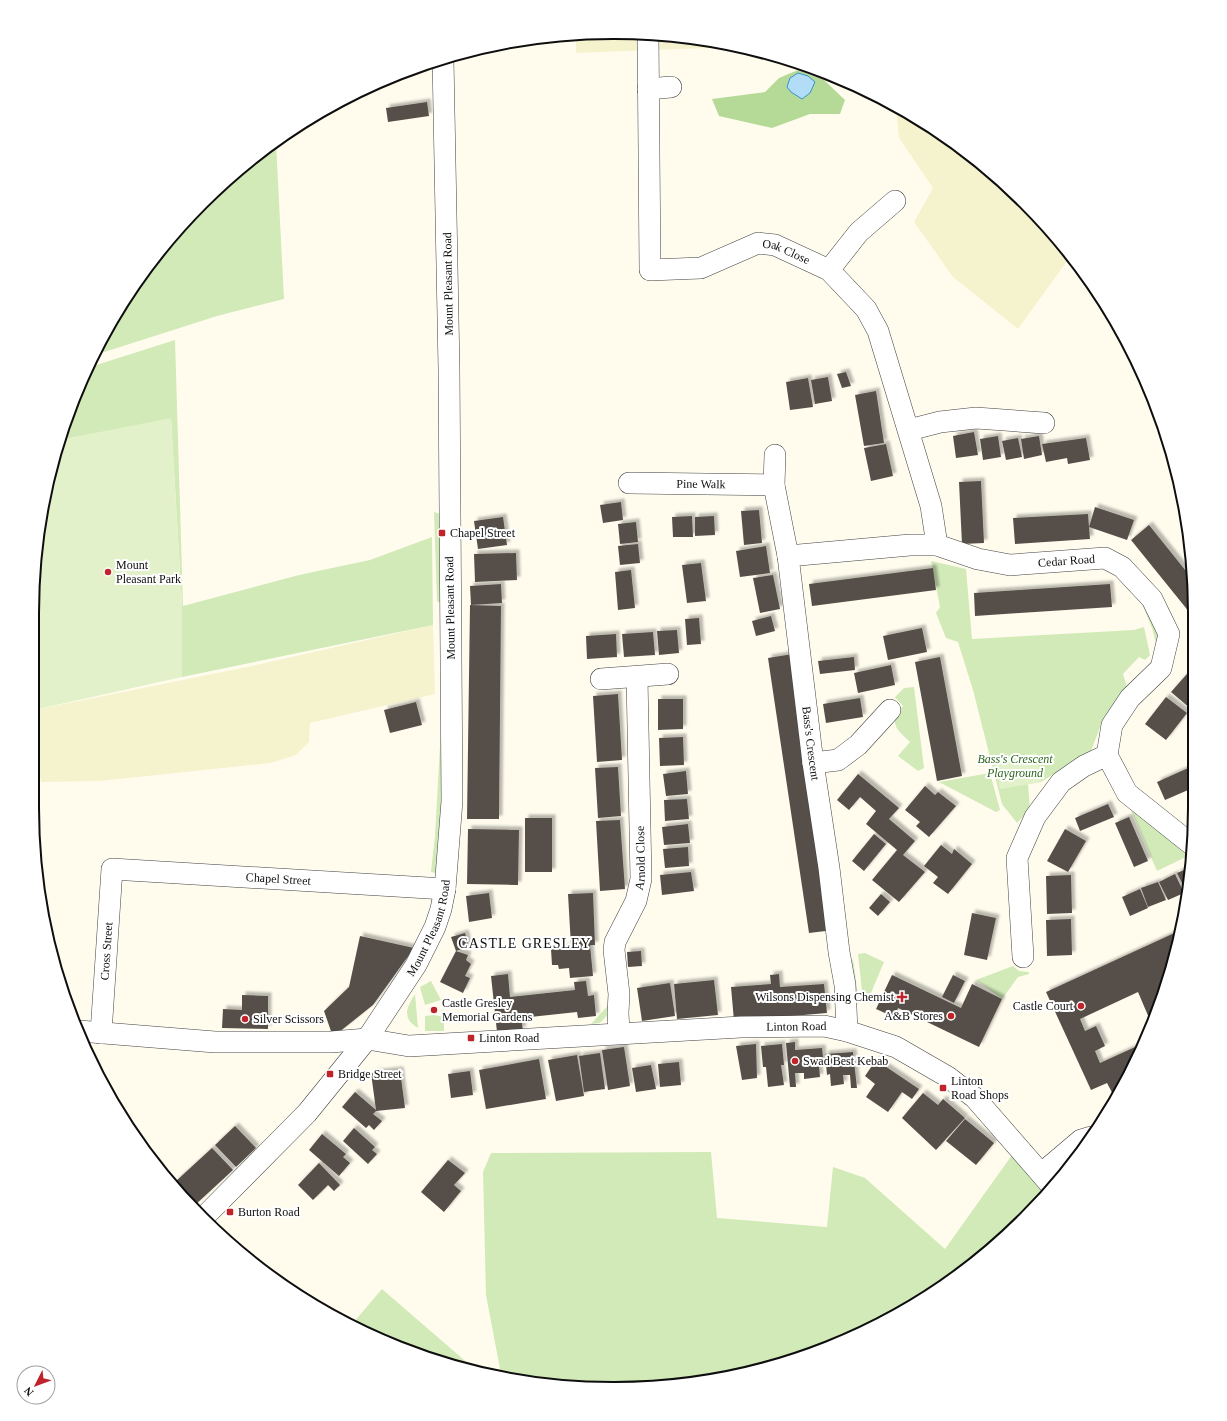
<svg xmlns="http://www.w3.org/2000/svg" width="1227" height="1421" font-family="Georgia,serif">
  <defs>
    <filter id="shadow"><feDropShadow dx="3.5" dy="-3.5" stdDeviation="1" flood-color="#0004"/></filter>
  </defs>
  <rect width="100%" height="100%" fill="#fffcee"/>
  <path fill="#f5f2ce" d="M 652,33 L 735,47 L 576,53 L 576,36 Z
    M 896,108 L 968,152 L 1051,230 L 1070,257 L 1018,329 L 953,277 L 914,222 L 933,188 L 899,138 Z
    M 433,625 L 435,694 L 310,723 L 309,742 L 296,755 L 271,763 L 100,781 L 41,782 L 33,727 L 34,710 L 247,667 Z"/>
  <path fill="#d1eab8" d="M 276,143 L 284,299 L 217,316 L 92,356 L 152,259 L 230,176 Z
    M 175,340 L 183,606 L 299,575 L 370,560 L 432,537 L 433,625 L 182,677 L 182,606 L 171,419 L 60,440 L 63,427 L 87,368 Z
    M 434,512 L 441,514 L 441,603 L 437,601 Z
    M 931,561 L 966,569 L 972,639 L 1134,630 L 1144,627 L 1150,655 L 1145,660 L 1139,657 L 1123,674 L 1127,687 L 1104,717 L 1091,751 L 1041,782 L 1028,784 L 1030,809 L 1017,823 L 1002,804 L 973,690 L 958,642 L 946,638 L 936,613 L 940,607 Z
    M 1136,589 L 1159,621 L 1159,656 L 1152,628 Z
    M 914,687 L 924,768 L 918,771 L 898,756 L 910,742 C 896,729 888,723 903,706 L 895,697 L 904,688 Z
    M 441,728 L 443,789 L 436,873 L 431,872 L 435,836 Z
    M 990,773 L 1000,810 L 996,812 L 939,782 Z
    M 1131,810 L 1191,852 L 1190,855 L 1157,871 Z
    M 865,953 L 884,962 L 868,1000 L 863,1000 L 858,954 Z
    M 853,959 L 859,1003 L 854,1005 L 849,967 Z
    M 1013,966 L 1019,971 L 1029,972 L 1029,974 L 1018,977 L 1002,999 L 976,980 Z
    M 431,981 L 441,1000 L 425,1005 L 420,987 Z
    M 415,994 L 418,1028 C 401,1018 407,1007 415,994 Z
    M 613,1000 L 611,1011 L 600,1023 L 591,1024 Z
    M 434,1015 L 444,1017 L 444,1031 L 425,1031 L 425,1016 Z
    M 711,1152 L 717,1218 L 827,1227 L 833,1167 L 865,1178 L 945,1249 L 1012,1155 L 1044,1191 L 997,1245 L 904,1311 L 800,1358 L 652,1388 L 537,1384 L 501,1374 L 486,1295 L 483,1172 L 491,1153 Z
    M 382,1289 L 471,1366 L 391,1345 L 353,1323 Z"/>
  <path fill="#b5da97" d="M 798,70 L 824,80 L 845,100 L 840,114 L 810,114 L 772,128 L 719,116 L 712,99 L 765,92 L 779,78 Z"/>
  <path fill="#e3f1ca" d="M 171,418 L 182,606 L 182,677 L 34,710 L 37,537 L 60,440 Z
    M 1036,753 L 1041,782 L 1000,789 L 995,760 Z"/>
  <path fill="#b3ddf6" stroke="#3992ce" d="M 798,73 L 808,76 L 815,82 L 810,93 L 802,99 L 791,92 L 787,87 L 790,78 Z"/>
  <path fill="#564f4a" filter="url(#shadow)" d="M 427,102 L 429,116 L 388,122 L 386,108 Z
    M 846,372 L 851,386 L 842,388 L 837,374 Z
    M 828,377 L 832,401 L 815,404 L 811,380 Z
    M 808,378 L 813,407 L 790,410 L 786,382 Z
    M 876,391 L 884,443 L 864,446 L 855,395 Z
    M 974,432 L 978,455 L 956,458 L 953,436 Z
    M 998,436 L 1001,457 L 983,460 L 980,439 Z
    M 1039,436 L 1042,455 L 1024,459 L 1021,439 Z
    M 1018,438 L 1022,457 L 1006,460 L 1002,441 Z
    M 1086,438 L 1090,460 L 1068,464 L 1067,458 L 1046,462 L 1042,444 Z
    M 886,444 L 893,476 L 871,481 L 864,448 Z
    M 981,481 L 984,543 L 962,544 L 959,482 Z
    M 621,502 L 623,520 L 603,523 L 600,505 Z
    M 1095,507 L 1134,520 L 1127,540 L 1089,527 L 1090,539 L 1015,544 L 1013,518 L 1088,514 L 1089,527 Z
    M 759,510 L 762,543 L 744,545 L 741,511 Z
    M 692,516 L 693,537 L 673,537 L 672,517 Z
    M 714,516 L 715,535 L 695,536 L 695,517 Z
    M 503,517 L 507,545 L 478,549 L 474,521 Z
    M 636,522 L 638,542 L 620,544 L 618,524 Z
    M 1149,525 L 1194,581 L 1194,618 L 1131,540 Z
    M 638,544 L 640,563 L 620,565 L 618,546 Z
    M 766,546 L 770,573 L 740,577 L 736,551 Z
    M 516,553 L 517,580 L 475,582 L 474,554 Z
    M 701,563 L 706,601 L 687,603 L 682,565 Z
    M 933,568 L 936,590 L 812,606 L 809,584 Z
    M 631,570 L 635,608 L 618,610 L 615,572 Z
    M 773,575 L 780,609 L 760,613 L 753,578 Z
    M 501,584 L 502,603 L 471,605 L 470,586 Z
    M 1110,584 L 1112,607 L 975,616 L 974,593 Z
    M 470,605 L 501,606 L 499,819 L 467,819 Z
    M 771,616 L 775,631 L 756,636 L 752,621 Z
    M 699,618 L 701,644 L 687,645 L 685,619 Z
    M 922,628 L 927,652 L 888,660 L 883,636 Z
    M 677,630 L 679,653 L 659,655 L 657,631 Z
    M 653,632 L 655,655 L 624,657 L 622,634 Z
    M 616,634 L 617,657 L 587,659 L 586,636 Z
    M 793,654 L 834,930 L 809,933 L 768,658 Z
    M 854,657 L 855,670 L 820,674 L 818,661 Z
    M 940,657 L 962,776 L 937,781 L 915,662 Z
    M 891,665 L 895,685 L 858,693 L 854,673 Z
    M 1194,666 L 1194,705 L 1191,709 L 1171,692 Z
    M 618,694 L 622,760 L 597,762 L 593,696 Z
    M 1166,697 L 1187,713 L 1166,740 L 1145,724 Z
    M 860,698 L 863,717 L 826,723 L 823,704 Z
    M 658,699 L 683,699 L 683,729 L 658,730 Z
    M 416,702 L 422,725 L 390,733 L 384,710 Z
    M 683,737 L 684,765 L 660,766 L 659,738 Z
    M 1195,765 L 1195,787 L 1165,800 L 1157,782 Z
    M 618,767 L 621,816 L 598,818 L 595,768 Z
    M 686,771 L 688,794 L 666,796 L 663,774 Z
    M 858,774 L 899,808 L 889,819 L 915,841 L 903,855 L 925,872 L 899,902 L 872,880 L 897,850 L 866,824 L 876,811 L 860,797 L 849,810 L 837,800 Z
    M 925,786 L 935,795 L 938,792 L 956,806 L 929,837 L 916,826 L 920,822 L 905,810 Z
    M 687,799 L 689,819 L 665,821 L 664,800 Z
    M 1108,804 L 1114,817 L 1080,831 L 1075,818 Z
    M 1129,817 L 1148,861 L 1134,867 L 1115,823 Z
    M 525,818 L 552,818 L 552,872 L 525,872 Z
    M 620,820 L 625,889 L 600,891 L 596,821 Z
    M 688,824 L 690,843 L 664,845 L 662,827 Z
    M 468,829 L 519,830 L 518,885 L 467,884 Z
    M 1065,829 L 1086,841 L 1068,872 L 1047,861 Z
    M 874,834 L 886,844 L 864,871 L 852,861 Z
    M 941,845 L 952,854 L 954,849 L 972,864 L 948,894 L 933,883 L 938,877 L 924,866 Z
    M 688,847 L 689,866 L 665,868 L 663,849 Z
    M 1189,868 L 1187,893 L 1177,873 Z
    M 691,872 L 694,891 L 662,895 L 660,875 Z
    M 1175,874 L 1184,893 L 1168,900 L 1159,882 Z
    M 1071,875 L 1072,913 L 1047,914 L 1046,876 Z
    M 1158,882 L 1166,900 L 1148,907 L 1141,888 Z
    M 1140,889 L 1148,908 L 1130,916 L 1122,897 Z
    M 489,893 L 492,918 L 469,922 L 466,896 Z
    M 593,893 L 595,945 L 571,946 L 568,894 Z
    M 881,894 L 890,902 L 878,916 L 869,908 Z
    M 972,913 L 996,918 L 987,960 L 964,955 Z
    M 1071,919 L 1072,955 L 1047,956 L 1046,920 Z
    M 1181,930 L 1152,1025 L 1138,992 L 1080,1019 L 1085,1031 L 1096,1026 L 1105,1046 L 1095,1051 L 1100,1063 L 1144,1043 L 1115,1098 L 1107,1083 L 1091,1090 L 1046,992 Z
    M 465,933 L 469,947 L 456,951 L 451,937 Z
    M 360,936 L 414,948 L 373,1005 L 333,1037 L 324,1011 L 349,987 Z
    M 590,945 L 593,976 L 570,978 L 569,968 L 559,969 L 558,965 L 552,965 L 551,949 Z
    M 456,951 L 468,955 L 466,960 L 471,964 L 465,976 L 470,978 L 463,993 L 440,982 Z
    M 641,951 L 642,966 L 628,967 L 627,952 Z
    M 508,974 L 510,997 L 575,990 L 574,982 L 586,981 L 588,996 L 594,995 L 596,1016 L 578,1018 L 577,1012 L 521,1018 L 523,1030 L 497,1032 L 491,976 Z
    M 779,974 L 780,987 L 824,984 L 827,1013 L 734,1021 L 731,987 L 771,984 L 770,975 Z
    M 892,975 L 961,1008 L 972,984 L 1002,999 L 979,1047 L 898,1008 L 894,1017 L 876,1009 Z
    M 953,975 L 965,981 L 954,1003 L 942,997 Z
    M 714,980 L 718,1015 L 677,1019 L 674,984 Z
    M 670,983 L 675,1016 L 642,1021 L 637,988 Z
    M 242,995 L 268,996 L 268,1029 L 222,1028 L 223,1009 L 242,1010 Z
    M 795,1042 L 795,1050 L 822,1048 L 824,1066 L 819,1066 L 820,1077 L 804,1079 L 804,1073 L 795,1073 L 796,1087 L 790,1087 L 786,1043 Z
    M 756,1044 L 757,1078 L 742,1080 L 736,1046 Z
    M 782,1044 L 784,1065 L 781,1065 L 784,1085 L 768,1087 L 766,1067 L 763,1067 L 761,1046 Z
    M 624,1047 L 630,1086 L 608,1090 L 602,1050 Z
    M 853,1052 L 857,1088 L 851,1088 L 850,1075 L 843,1075 L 844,1084 L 831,1086 L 830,1074 L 827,1075 L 825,1054 Z
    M 600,1053 L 605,1089 L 584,1092 L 579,1056 Z
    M 577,1055 L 584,1096 L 556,1101 L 548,1060 Z
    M 539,1059 L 546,1099 L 486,1109 L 479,1070 Z
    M 876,1060 L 919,1089 L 912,1099 L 902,1092 L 888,1112 L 866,1097 L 875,1084 L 865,1076 Z
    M 679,1062 L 681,1085 L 660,1087 L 658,1064 Z
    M 651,1065 L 656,1089 L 636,1092 L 632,1068 Z
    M 400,1070 L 405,1108 L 376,1111 L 373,1114 L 382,1121 L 374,1130 L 369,1125 L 366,1128 L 342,1107 L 355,1092 L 376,1110 L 371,1073 Z
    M 470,1071 L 473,1095 L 451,1098 L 448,1074 Z
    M 923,1093 L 938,1105 L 943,1099 L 965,1118 L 936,1150 L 902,1118 Z
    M 965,1119 L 994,1143 L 976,1165 L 946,1141 Z
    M 235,1126 L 256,1148 L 236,1167 L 215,1145 Z
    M 354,1128 L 375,1147 L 372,1150 L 377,1154 L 368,1164 L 343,1141 Z
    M 322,1134 L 346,1154 L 343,1157 L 350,1163 L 339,1176 L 309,1150 Z
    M 212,1148 L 233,1170 L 195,1205 L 175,1182 Z
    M 448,1160 L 465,1173 L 454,1185 L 461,1191 L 444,1212 L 421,1192 Z
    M 319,1163 L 340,1185 L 334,1191 L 328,1185 L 313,1200 L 298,1185 Z"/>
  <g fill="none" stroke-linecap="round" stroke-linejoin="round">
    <g stroke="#414141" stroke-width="22">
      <g id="minor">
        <path id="s1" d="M 648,33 L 650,270 L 701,268 L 758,243 L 775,245 L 829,270 L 866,309 L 878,331 L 931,506 L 937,545"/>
        <path d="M 648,89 L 671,87"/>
        <path d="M 829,270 L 859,232 L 895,201"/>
        <path d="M 909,430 L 940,422 L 976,418 L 1044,423"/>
        <path id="s2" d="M 775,455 L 774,485 L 788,556 L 813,763 L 829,868 L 839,952 L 845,985 L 847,1031"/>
        <path id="s3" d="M 629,483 L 774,485"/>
        <path id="s4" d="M 788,556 L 910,545 L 937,545 L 978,559 L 1010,565 L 1105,558 L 1122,567 L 1152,599 L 1169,634 L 1161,668 L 1130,698 L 1112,725 L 1107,755"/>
        <path d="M 601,679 L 668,674"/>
        <path d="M 1107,755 L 1127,793 L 1191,844"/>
        <path d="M 813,763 L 838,760 L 858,745 L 890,710"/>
        <path d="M 1023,957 L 1017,858 L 1035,817 L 1061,782 L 1084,766 L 1107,755"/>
        <path id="s5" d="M 79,1031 L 215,1042 L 331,1042 L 367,1039 L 409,1046 L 741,1027 L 824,1026 L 847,1031 L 896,1047 L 948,1077 L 975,1098 L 1050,1184"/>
        <path id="s6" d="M 619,1032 L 618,1013 L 619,994 L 614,950 L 615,942 L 636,901 L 641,879 L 637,677"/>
        <path id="s7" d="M 101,1033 L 112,869 L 445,889"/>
        <path d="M 1042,1173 L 1081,1140 L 1091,1137"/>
        <path id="s8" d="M 204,1217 L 307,1113 L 367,1039 L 416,965 L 435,927 L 441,909 L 445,889 L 452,801 L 449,369 L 443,59"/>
      </g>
    </g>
    <use href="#minor" stroke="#fff" stroke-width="21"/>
  </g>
  <g fill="#bf242b" stroke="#fff" stroke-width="1.5">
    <rect x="438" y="529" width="8" height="8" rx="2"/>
    <circle cx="108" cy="572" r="4"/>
    <path d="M900 991h4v4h4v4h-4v4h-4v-4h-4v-4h4z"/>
    <circle cx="1081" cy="1006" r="4"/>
    <circle cx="434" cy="1010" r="4"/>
    <circle cx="951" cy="1016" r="4"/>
    <circle cx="245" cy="1019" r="4"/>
    <rect x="467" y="1034" width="8" height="8" rx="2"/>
    <circle cx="795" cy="1061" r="4"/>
    <rect x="326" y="1070" width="8" height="8" rx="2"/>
    <rect x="939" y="1084" width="8" height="8" rx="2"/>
    <rect x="226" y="1208" width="8" height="8" rx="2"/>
  </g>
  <g text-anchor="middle" stroke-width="4" stroke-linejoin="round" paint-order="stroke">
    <g font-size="12" fill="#0e0e0e" stroke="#fff">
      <text dy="4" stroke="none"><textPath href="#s1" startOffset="380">Oak Close</textPath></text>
      <text transform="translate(448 284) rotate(-91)" y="4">Mount Pleasant Road</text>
      <text dy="4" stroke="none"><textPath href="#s3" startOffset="72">Pine Walk</textPath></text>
      <text dy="4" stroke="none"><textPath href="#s4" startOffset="282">Cedar Road</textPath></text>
      <text transform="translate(450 608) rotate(-91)" y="4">Mount Pleasant Road</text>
      <text dy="4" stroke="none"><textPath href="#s2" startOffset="291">Bass's Crescent</textPath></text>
      <text dy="4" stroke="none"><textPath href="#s6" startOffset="180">Arnold Close</textPath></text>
      <text dy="4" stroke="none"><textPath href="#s7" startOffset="331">Chapel Street</textPath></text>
      <text dy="4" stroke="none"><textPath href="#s8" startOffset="370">Mount Pleasant Road</textPath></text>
      <text dy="4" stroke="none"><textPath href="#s7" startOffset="82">Cross Street</textPath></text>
      <text dy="4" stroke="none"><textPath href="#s5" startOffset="719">Linton Road</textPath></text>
    </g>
    <g font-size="12" fill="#0e0e0e" stroke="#fff" text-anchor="start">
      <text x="450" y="537">Chapel Street</text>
      <text x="116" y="569">Mount<tspan x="116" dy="14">Pleasant Park</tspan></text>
      <text x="894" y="1001" text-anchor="end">Wilsons Dispensing Chemist</text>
      <text x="442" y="1007">Castle Gresley<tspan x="442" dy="14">Memorial Gardens</tspan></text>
      <text x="1073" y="1010" text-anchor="end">Castle Court</text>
      <text x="943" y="1020" text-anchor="end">A&amp;B Stores</text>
      <text x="253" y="1023">Silver Scissors</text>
      <text x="479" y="1042">Linton Road</text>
      <text x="803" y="1065">Swad Best Kebab</text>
      <text x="338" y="1078">Bridge Street</text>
      <text x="951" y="1085">Linton<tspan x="951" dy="14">Road Shops</tspan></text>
      <text x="238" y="1216">Burton Road</text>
    </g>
    <g font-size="12" font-style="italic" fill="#2c661d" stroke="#fff">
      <text x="1015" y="763">Bass's Crescent<tspan x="1015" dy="14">Playground</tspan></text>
    </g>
    <g font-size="14" letter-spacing="1" fill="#0e0e0e" stroke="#fff">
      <text x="525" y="948">CASTLE GRESLEY</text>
    </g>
  </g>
  <path d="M0 0H1227V1421H0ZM613 39H614A574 574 0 0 1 1188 613V808A574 574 0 0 1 614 1382H613A574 574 0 0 1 39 808V613A574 574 0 0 1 613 39Z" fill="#fff" fill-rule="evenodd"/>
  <path fill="none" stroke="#0e0e0e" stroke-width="2" d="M613 39H614A574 574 0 0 1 1188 613V808A574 574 0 0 1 614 1382H613A574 574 0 0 1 39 808V613A574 574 0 0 1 613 39Z"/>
  <g transform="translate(36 1385) rotate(228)"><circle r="19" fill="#ffffff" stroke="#9f9f9f"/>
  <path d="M0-3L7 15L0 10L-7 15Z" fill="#bf242b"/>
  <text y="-6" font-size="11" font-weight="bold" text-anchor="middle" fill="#0e0e0e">N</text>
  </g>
</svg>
